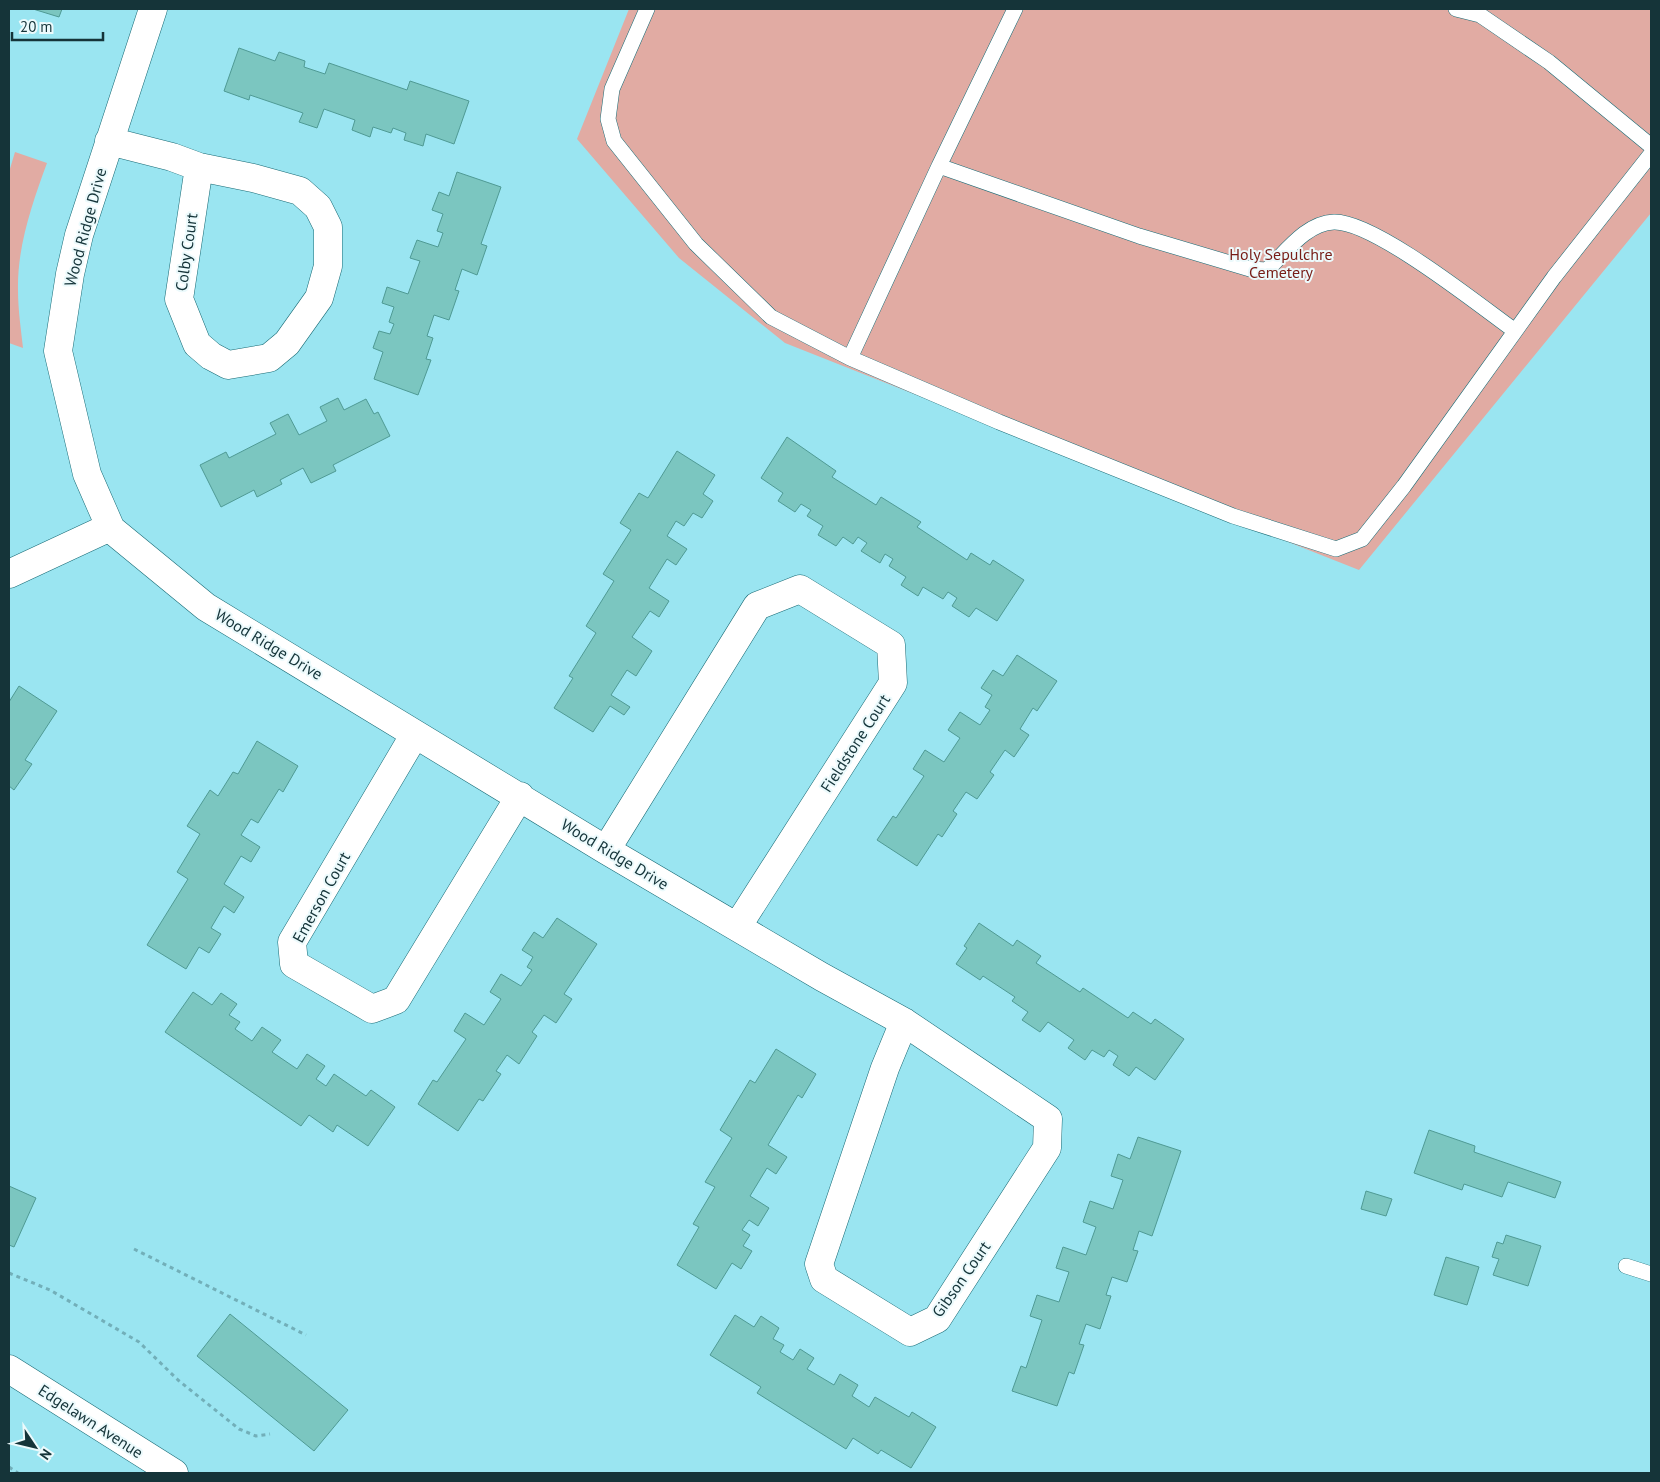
<svg xmlns="http://www.w3.org/2000/svg" width="1660" height="1482" font-family="'PT Sans',sans-serif">
  <rect width="100%" height="100%" fill="#9ae5f1"/>
  <path fill="#e1aba3" d="M 629,9 L 1651,9 L 1651,213 L 1359,570 L 785,343 L 679,258 L 577,139 Z
    M 15,152 L 47,163 C 32,204 17,247 18,290 C 18,310 21,329 23,348 L 9,343 L 9,172 Z"/>
  <path fill="#7bc6c0" stroke="#4f9a94" d="M 33,9 L 62,9 L 59,17 Z
    M 239,48 L 275,61 L 279,52 L 305,61 L 304,67 L 325,74 L 329,63 L 407,90 L 410,81 L 469,101 L 454,144 L 426,134 L 423,146 L 404,140 L 406,133 L 393,128 L 391,133 L 373,127 L 370,137 L 352,130 L 355,120 L 324,109 L 317,128 L 299,122 L 303,113 L 250,95 L 249,100 L 224,91 Z
    M 457,172 L 501,187 L 481,244 L 487,246 L 477,275 L 462,269 L 455,290 L 459,291 L 449,320 L 434,315 L 427,336 L 433,338 L 426,359 L 431,360 L 418,395 L 374,379 L 383,352 L 373,348 L 379,331 L 390,334 L 394,324 L 389,322 L 394,307 L 382,303 L 387,287 L 408,294 L 420,261 L 410,258 L 417,240 L 438,247 L 443,233 L 437,231 L 443,214 L 432,210 L 439,192 L 449,196 Z
    M 338,398 L 344,410 L 366,399 L 374,414 L 378,412 L 390,436 L 333,465 L 336,471 L 311,483 L 303,468 L 280,480 L 282,484 L 257,497 L 254,490 L 221,507 L 200,465 L 226,452 L 229,458 L 276,434 L 270,423 L 288,414 L 299,435 L 327,421 L 320,407 Z
    M 787,437 L 836,471 L 832,477 L 876,505 L 881,497 L 921,522 L 917,527 L 967,560 L 971,553 L 990,565 L 993,560 L 1024,580 L 997,621 L 976,608 L 969,617 L 952,606 L 957,598 L 948,592 L 943,599 L 923,587 L 918,596 L 901,585 L 906,577 L 889,566 L 893,559 L 885,554 L 880,563 L 861,551 L 867,543 L 858,537 L 853,544 L 843,537 L 836,546 L 818,535 L 823,526 L 807,516 L 811,510 L 801,504 L 795,512 L 778,501 L 783,493 L 761,478 Z
    M 677,451 L 715,475 L 703,494 L 713,501 L 702,518 L 693,513 L 684,526 L 676,521 L 667,536 L 687,549 L 676,565 L 667,559 L 649,588 L 669,601 L 659,617 L 650,611 L 632,637 L 652,651 L 636,676 L 627,670 L 611,695 L 630,707 L 624,715 L 610,706 L 593,732 L 554,708 L 573,678 L 569,676 L 596,633 L 586,626 L 614,581 L 603,574 L 631,530 L 620,523 L 639,493 L 648,498 Z
    M 1017,655 L 1057,681 L 1037,711 L 1033,708 L 1020,729 L 1029,735 L 1014,757 L 1005,750 L 990,772 L 994,775 L 977,799 L 966,792 L 953,811 L 957,814 L 942,837 L 938,834 L 917,866 L 877,840 L 893,816 L 896,818 L 924,776 L 913,769 L 925,750 L 944,762 L 960,738 L 948,730 L 960,712 L 980,725 L 990,710 L 985,707 L 992,695 L 981,688 L 993,670 L 1003,676 Z
    M 19,686 L 57,711 L 25,760 L 32,764 L 14,790 L 9,786 L 9,702 Z
    M 257,741 L 298,766 L 283,792 L 279,789 L 258,823 L 251,819 L 241,835 L 260,847 L 251,862 L 241,856 L 224,884 L 244,897 L 234,913 L 224,906 L 211,928 L 221,934 L 209,953 L 199,947 L 186,969 L 147,945 L 188,879 L 177,872 L 200,834 L 187,826 L 210,790 L 218,796 L 233,772 L 238,774 Z
    M 557,918 L 597,944 L 564,994 L 572,999 L 556,1023 L 544,1015 L 532,1032 L 537,1036 L 519,1064 L 507,1055 L 496,1071 L 501,1074 L 483,1101 L 479,1099 L 458,1131 L 418,1104 L 433,1080 L 437,1082 L 466,1039 L 454,1031 L 465,1013 L 484,1025 L 501,999 L 490,992 L 501,974 L 521,986 L 532,970 L 527,967 L 533,957 L 522,950 L 534,932 L 543,938 Z
    M 979,923 L 1013,946 L 1017,940 L 1041,956 L 1036,963 L 1080,992 L 1083,988 L 1128,1018 L 1133,1012 L 1151,1024 L 1155,1019 L 1184,1039 L 1155,1080 L 1136,1067 L 1129,1076 L 1113,1065 L 1118,1056 L 1109,1050 L 1104,1057 L 1092,1050 L 1085,1060 L 1068,1048 L 1074,1040 L 1048,1022 L 1040,1032 L 1022,1020 L 1028,1012 L 1012,1001 L 1015,997 L 983,976 L 980,980 L 956,964 L 967,948 L 964,946 Z
    M 193,992 L 212,1005 L 221,993 L 237,1004 L 229,1015 L 240,1022 L 235,1029 L 252,1041 L 262,1027 L 281,1040 L 272,1052 L 297,1069 L 307,1054 L 325,1066 L 316,1079 L 326,1086 L 334,1074 L 366,1096 L 371,1090 L 395,1107 L 368,1146 L 337,1125 L 333,1132 L 309,1115 L 301,1126 L 165,1032 Z
    M 776,1049 L 816,1074 L 802,1098 L 798,1095 L 768,1145 L 787,1157 L 776,1174 L 767,1168 L 750,1196 L 769,1208 L 758,1226 L 749,1220 L 742,1230 L 750,1235 L 743,1246 L 752,1251 L 741,1269 L 732,1263 L 716,1289 L 677,1265 L 699,1227 L 693,1224 L 715,1187 L 705,1182 L 732,1138 L 720,1130 L 750,1080 L 755,1083 Z
    M 1429,1130 L 1475,1146 L 1474,1152 L 1561,1182 L 1555,1198 L 1508,1182 L 1502,1197 L 1464,1184 L 1462,1190 L 1414,1173 Z
    M 1138,1137 L 1181,1151 L 1152,1236 L 1139,1231 L 1133,1250 L 1138,1251 L 1127,1282 L 1112,1277 L 1106,1295 L 1111,1296 L 1100,1329 L 1086,1324 L 1079,1344 L 1084,1345 L 1074,1374 L 1069,1372 L 1057,1406 L 1012,1391 L 1021,1366 L 1026,1368 L 1042,1320 L 1030,1316 L 1037,1295 L 1059,1302 L 1069,1272 L 1056,1268 L 1063,1247 L 1086,1255 L 1096,1227 L 1083,1222 L 1090,1201 L 1113,1209 L 1123,1180 L 1111,1176 L 1118,1154 L 1130,1159 Z
    M 9,1186 L 36,1198 L 14,1247 L 9,1245 Z
    M 1366,1191 L 1392,1199 L 1386,1216 L 1361,1209 Z
    M 1506,1235 L 1541,1246 L 1528,1286 L 1493,1275 L 1499,1259 L 1492,1257 L 1497,1242 L 1503,1244 Z
    M 1446,1257 L 1479,1267 L 1467,1305 L 1434,1295 Z
    M 230,1314 L 348,1410 L 314,1451 L 197,1356 Z
    M 735,1315 L 754,1327 L 761,1316 L 779,1328 L 773,1339 L 784,1345 L 780,1352 L 793,1360 L 800,1349 L 814,1358 L 807,1369 L 834,1385 L 840,1374 L 858,1385 L 852,1396 L 869,1407 L 875,1397 L 909,1417 L 912,1412 L 936,1427 L 911,1468 L 881,1450 L 878,1454 L 853,1438 L 846,1449 L 757,1393 L 761,1387 L 710,1355 Z"/>
  <g fill="none" stroke-linecap="round" stroke-linejoin="round">
    <g stroke="#186a75" stroke-width="16">
      <path id="lane" d="M 647,9 L 612,89 L 608,119 L 614,141 L 696,244 L 771,317 L 850,358
        M 1456,9 L 1480,15 L 1549,62 L 1651,146
        M 939,166 L 1015,9
        M 1515,331 C 1479,305 1374,221 1334,222 C 1306,223 1286,252 1267,270 L 1250,269 L 1139,236 L 939,166 L 850,358 L 999,422 L 1233,516 L 1336,549 L 1362,539 L 1404,486 L 1554,277 L 1651,154
        M 1626,1266 L 1651,1274"/>
    </g>
    <g stroke="#186a75" stroke-width="29">
      <path id="street" d="M 153,9 L 79,235 L 70,274 L 58,351 L 87,474 L 111,529 L 206,607 L 606,850 L 822,977 L 904,1022 L 1048,1119 L 1047,1148 L 937,1319 L 910,1332 L 824,1279 L 819,1264 L 885,1068 L 904,1022
        M 109,141 L 172,157 L 199,167 L 253,178 L 300,191 L 318,207 L 328,227 L 328,266 L 319,298 L 287,343 L 269,358 L 228,365 L 211,356 L 197,344 L 179,299 L 199,167
        M 9,574 L 110,527
        M 415,734 L 292,942 L 294,964 L 372,1009 L 396,1000 L 520,796
        M 606,850 L 757,606 L 800,589 L 891,645 L 893,683 L 737,927
        M 9,1369 L 174,1473"/>
    </g>
    <path stroke="#72afb9" stroke-width="3" stroke-dasharray="4 4" stroke-linecap="butt" d="M 134,1249 L 306,1335
      M 9,1273 L 50,1290 L 139,1342 L 178,1380 L 239,1429 L 256,1436 L 270,1434
      M 9,1467 L 18,1473"/>
    <use href="#lane" stroke="#fff" stroke-width="15"/>
    <use href="#street" stroke="#fff" stroke-width="28"/>
  </g>
  <g text-anchor="middle" stroke-width="4" stroke-linejoin="round" paint-order="stroke">
    <g font-size="16" fill="#153439" stroke="#ecfafc">
      <text transform="translate(85 227) rotate(-75)" y="6">Wood Ridge Drive</text>
      <text transform="translate(186 252) rotate(-82)" y="6">Colby Court</text>
      <text transform="translate(269 644) rotate(31)" y="6">Wood Ridge Drive</text>
      <text transform="translate(855 743) rotate(-57)" y="6">Fieldstone Court</text>
      <text transform="translate(615 854) rotate(31)" y="6">Wood Ridge Drive</text>
      <text transform="translate(321 897) rotate(-61)" y="6">Emerson Court</text>
      <text transform="translate(961 1279) rotate(-55)" y="6">Gibson Court</text>
      <text transform="translate(91 1421) rotate(33)" y="6">Edgelawn Avenue</text>
    </g>
    <g font-size="16" fill="#781d17" stroke="#ecfafc">
      <text x="1281" y="260">Holy Sepulchre<tspan x="1281" dy="18">Cemetery</tspan></text>
    </g>
  </g>
  <rect width="1660" height="1482" fill="none" stroke="#153439" stroke-width="20"/>
  <g transform="translate(35 1447) rotate(125)" stroke="#ecfafc" stroke-width="4" paint-order="stroke">
  <path d="M0-4L9 19L0 12L-9 19Z" fill="#153439"/>
  <text y="-8" font-size="14" font-weight="bold" text-anchor="middle" fill="#153439">N</text>
  </g>
  <path d="M12 32v8h91v-8" fill="none" stroke="#153439" stroke-width="2.5"/>
  <text x="20" y="32" font-size="15" fill="#153439" stroke="#ecfafc" stroke-width="4" paint-order="stroke">20 m</text>
</svg>
